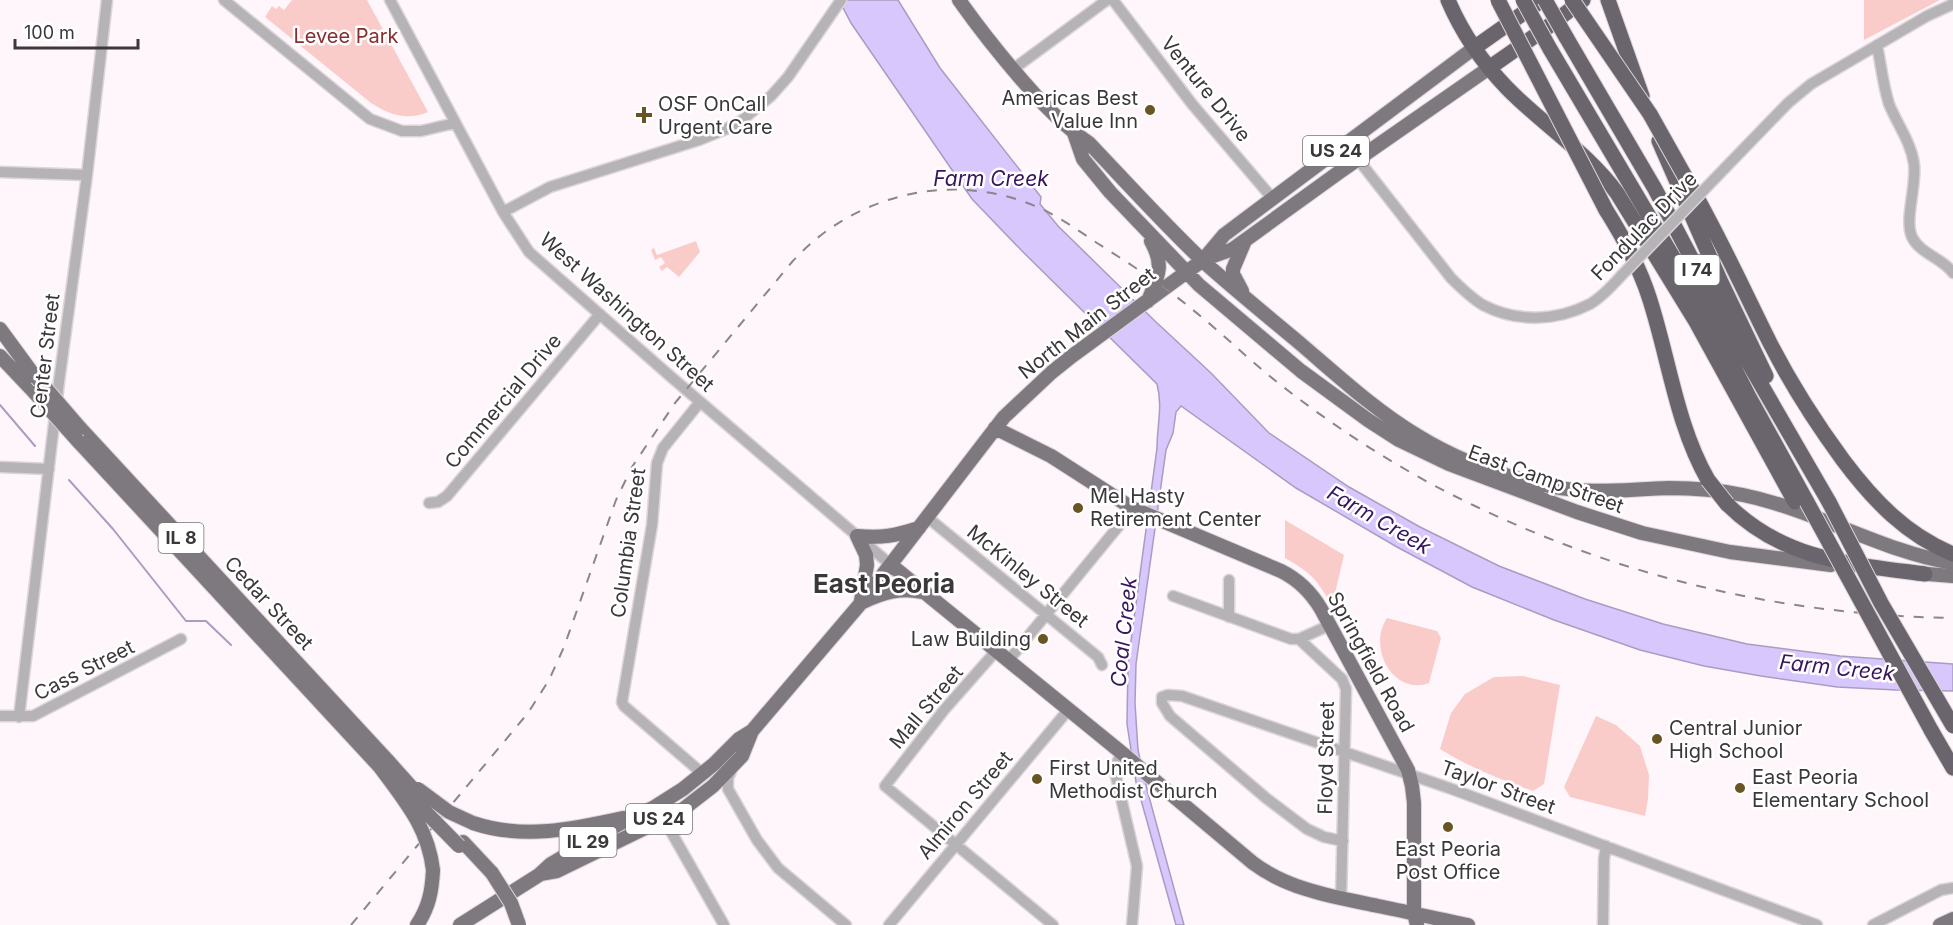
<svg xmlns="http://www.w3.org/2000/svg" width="1953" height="925" font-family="Inter,sans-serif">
  <rect width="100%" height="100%" fill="#fef6fb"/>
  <path fill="#faccc9" d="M 292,0 L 367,0 L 428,112 C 407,121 390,115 371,103 L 265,17 L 272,6 L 276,9 L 279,6 L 284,10 Z
    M 1864,0 L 1940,0 L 1864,40 Z
    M 696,241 L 700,252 L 679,277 L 667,267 L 662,271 L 659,267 L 665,263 L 661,257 L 655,260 L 651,250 L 654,248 L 657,255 Z
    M 1285,520 L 1344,555 L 1332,606 C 1317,579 1311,573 1285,558 Z
    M 1387,618 L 1437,631 L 1441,638 L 1429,683 C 1393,696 1367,647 1387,618 Z
    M 1523,676 L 1560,685 L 1544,784 L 1533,791 C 1501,780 1469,767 1440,749 L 1451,713 L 1465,694 L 1494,677 Z
    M 1596,716 L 1616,725 L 1640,746 L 1649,775 L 1648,799 L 1645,816 L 1570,797 L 1564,787 Z"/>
  <path fill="#d8c7fc" stroke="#a99cc2" stroke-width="1.5" d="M 839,0 L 898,0 L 940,68 L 1041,197 L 1040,204 L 1058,226 L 1156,322 L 1211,373 L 1269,433 L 1349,487 L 1420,527 L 1499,566 L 1585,599 L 1663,624 L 1747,644 L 1840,656 L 1953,664 L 1953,691 L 1896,690 L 1837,687 L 1761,676 L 1704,666 L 1640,650 L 1554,620 L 1472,587 L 1397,547 L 1296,488 L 1181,406 L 1176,412 L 1173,433 L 1166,450 L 1136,664 L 1135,703 L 1138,750 L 1148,793 L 1184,925 L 1176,925 L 1136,782 L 1127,724 L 1128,663 L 1157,448 C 1157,425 1163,406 1157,384 L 1023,252 L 972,199 L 851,23 Z"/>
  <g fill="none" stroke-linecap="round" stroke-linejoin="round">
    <path stroke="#a99cc2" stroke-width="2" d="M 0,405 L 35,446
      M 69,480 L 113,529 L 186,621 L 206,621 L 231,645"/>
    <g stroke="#dbd4d8" stroke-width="13">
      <path id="minor" d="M 224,0 L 370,119 L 402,131 L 421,131 L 455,123
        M 390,0 L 503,212 L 529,252 L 670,376 L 891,565
        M 1113,0 L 1192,104 L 1273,199
        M 1877,45 C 1881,65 1883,85 1889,104 C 1897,124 1911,142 1914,164 C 1917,185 1904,220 1912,237 C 1920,254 1943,258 1953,273
        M 1012,70 L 1107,0
        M 1346,144 L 1451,278 C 1461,288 1471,298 1483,305 C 1517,323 1557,321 1590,304 C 1602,297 1612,286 1621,276
        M 1726,167 L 1788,103 L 1811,84 L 1927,16 L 1953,4
        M 0,172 L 87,175
        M 503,212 L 550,187 L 699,140 L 726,129 L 741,121 L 771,96 L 788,77 L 841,0
        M 700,402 L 663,448 L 657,463 L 652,525 L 622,702 L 624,706 L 703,774
        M 0,467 L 49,469
        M 429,503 L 438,502 L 447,496 L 600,314
        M 927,517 L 1098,657 L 1102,665
        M 1173,596 L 1291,639 L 1299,639 L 1330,625
        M 1229,617 L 1229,580
        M 1299,639 L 1342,679 L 1346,689 L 1341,899
        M 996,651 L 944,710 L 885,786 L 1053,925
        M 1008,661 L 1126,517
        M 0,716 L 33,716 L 181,639
        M 19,717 L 59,382 L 87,175 L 107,0
        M 1122,753 L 1114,768 L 1137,866 L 1132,925
        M 732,769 L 728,778 L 728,789 L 757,840 L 778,868 L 846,925
        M 661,814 L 724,925
        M 1343,841 L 1324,837 L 1307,829 L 1266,798 L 1170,716 L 1162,703 L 1162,697 L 1168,695 L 1182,696 L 1449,788 L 1817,925
        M 889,925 L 1069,709
        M 1603,925 L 1604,859 L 1606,846
        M 1873,925 L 1941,890 L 1953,888"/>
    </g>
    <g stroke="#dbd4d8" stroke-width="16">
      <path id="major" d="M 959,0 C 983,34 1009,66 1037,97 C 1053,114 1069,130 1089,143 C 1127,183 1164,224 1204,262 C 1234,289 1265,314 1296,340 C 1335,373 1374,410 1418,436 C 1457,460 1504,477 1549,486 C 1589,495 1628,489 1669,488 C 1693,488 1719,490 1743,495 C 1816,510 1880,551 1953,563
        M 1074,133 L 1083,159 L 1110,192 L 1199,285 L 1301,371 L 1368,420 L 1399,440 L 1449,464 L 1577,512 L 1642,533 L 1730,552 L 1831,565
        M 1205,259 L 1233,249 L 1338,173 L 1489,68
        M 1242,291 L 1233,274 L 1233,269 L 1244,243
        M 1148,301 C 1158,276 1165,266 1151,241
        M 0,329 L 33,374
        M 0,356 L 35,393
        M 80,428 L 388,761
        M 995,428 L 1051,456 L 1132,508 L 1281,571 C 1299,580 1311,592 1321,609 L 1408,770 L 1412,786 L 1414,803 L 1414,913 L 1417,925
        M 78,441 L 380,767
        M 857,536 L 866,555 L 867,565 L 861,601
        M 857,536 C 883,538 894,536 919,528
        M 891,565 L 1122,753 L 1253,863 C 1289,890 1335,897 1378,906 C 1408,912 1438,919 1468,925
        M 1915,573 L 1953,576
        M 863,602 C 882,593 901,587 922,592
        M 473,823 C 523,840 573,829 623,818
        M 463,842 L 492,873
        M 540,874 L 557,871 L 682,810 L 713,786 L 742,756 L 752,731
        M 417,925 C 429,907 432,891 433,870
        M 460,925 L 539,875 L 551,864 L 626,820 L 653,808 L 683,789 L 714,764 L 739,739 L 752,731 L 861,603 L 1004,417 L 1052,372 L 1072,356 L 1203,260 L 1224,235 L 1474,48
        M 1940,925 L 1953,919"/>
    </g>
    <g stroke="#dbd4d8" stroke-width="17">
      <path id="highway" d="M 1448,0 C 1462,33 1482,62 1507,88 C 1542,124 1587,152 1617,193 L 1695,320 L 1795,502
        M 1608,0 L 1642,96
        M 1566,37 L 1655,189 L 1726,324 L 1829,502
        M 1474,48 L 1542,0
        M 1550,49 L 1705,311 L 1748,395 L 1807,502
        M 1489,68 L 1549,26 L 1583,0
        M 1659,141 L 1720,280 L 1766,376
        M 1687,180 C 1718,233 1743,289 1770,343 C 1791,384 1816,423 1843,460 C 1873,500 1906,535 1953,554
        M 1606,210 C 1623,237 1639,266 1649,297 C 1669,358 1676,424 1708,480
        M 1727,504 C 1783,560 1850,564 1925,574
        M 1931,730 L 1953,768"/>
    </g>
    <use href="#minor" stroke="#b6b3b6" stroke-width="10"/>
    <use href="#major" stroke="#7e797f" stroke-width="14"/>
    <use href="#highway" stroke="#6a656c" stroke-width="15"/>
    <path stroke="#8b8689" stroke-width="2" stroke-dasharray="10 10" stroke-linecap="butt" d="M 351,925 L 528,713 L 549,680 L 564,647 L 616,500 L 632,467 L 675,403 L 792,262 C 822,229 859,207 902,196 C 947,184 999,189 1042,209 C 1061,218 1079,231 1097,243 C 1130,264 1163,285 1193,310 C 1222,333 1248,359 1277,382 C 1338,430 1405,473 1475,506 C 1627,579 1785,615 1953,618"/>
    <g stroke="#dbd4d8" stroke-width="13" stroke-linecap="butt">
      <path id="minor-bridge" d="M 1621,276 L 1726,167"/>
    </g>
    <g stroke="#dbd4d8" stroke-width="16" stroke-linecap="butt">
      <path id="major-bridge" d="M 37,378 L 80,428
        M 35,393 L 78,441
        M 388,761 L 422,799
        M 380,767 C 405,801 428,827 433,870
        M 418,789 L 449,812 L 473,823
        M 409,795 L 459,846
        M 492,873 L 511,903 L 519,925"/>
    </g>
    <g stroke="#dbd4d8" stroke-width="17" stroke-linecap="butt">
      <path id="highway-bridge" d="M 1498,0 L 1606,210
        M 1523,0 L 1550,49
        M 1545,0 L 1566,37
        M 1572,0 L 1650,114 L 1687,180
        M 1708,480 L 1727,504
        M 1807,502 L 1931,730
        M 1829,502 L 1881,603 L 1953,726"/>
    </g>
    <use href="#minor-bridge" stroke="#b6b3b6" stroke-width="10"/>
    <use href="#major-bridge" stroke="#7e797f" stroke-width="14"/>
    <use href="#highway-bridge" stroke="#6a656c" stroke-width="15"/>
  </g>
  <g fill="#695423" stroke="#fff" stroke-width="2">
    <circle cx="1150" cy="110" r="6"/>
    <path d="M641 106h6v6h6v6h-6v6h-6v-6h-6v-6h6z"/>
    <circle cx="1078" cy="508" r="6"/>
    <circle cx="1043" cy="639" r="6"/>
    <circle cx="1657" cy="739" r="6"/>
    <circle cx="1037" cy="779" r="6"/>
    <circle cx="1740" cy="788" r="6"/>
    <circle cx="1448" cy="827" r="6"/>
  </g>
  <g text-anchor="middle" stroke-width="5" stroke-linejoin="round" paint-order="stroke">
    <g fill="#fff" stroke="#767475" stroke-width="1.5">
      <rect x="1303" y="136" width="66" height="30" rx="4.5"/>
      <rect x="1674.5" y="255" width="45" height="30" rx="4.5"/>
      <rect x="158.5" y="523" width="45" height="30" rx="4.5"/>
      <rect x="626" y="804" width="66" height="30" rx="4.5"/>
      <rect x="559.5" y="827" width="57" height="30" rx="4.5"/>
    </g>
    <g font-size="18" font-weight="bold" fill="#3b383a">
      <text x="1336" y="157">US 24</text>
      <text x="1697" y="276">I 74</text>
      <text x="181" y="544">IL 8</text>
      <text x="659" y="825">US 24</text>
      <text x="588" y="848">IL 29</text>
    </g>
    <g font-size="20" fill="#872e30" stroke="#fff">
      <text x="346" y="43">Levee Park</text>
    </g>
    <g font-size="20" fill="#3b383a" stroke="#fff">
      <text transform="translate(1206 89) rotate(51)" y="7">Venture Drive</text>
      <text transform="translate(1644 226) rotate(-46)" y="7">Fondulac Drive</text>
      <text transform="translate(627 312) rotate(42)" y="7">West Washington Street</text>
      <text transform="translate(1087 323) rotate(-38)" y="7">North Main Street</text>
      <text transform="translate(45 356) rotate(-83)" y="7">Center Street</text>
      <text transform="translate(503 401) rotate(-50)" y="7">Commercial Drive</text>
      <text transform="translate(1546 479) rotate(20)" y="7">East Camp Street</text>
      <text transform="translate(628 543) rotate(-82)" y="7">Columbia Street</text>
      <text transform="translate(1028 576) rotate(39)" y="7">McKinley Street</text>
      <text transform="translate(269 603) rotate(47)" y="7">Cedar Street</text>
      <text transform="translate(1371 662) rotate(61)" y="7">Springfield Road</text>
      <text transform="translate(84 670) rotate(-27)" y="7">Cass Street</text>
      <text transform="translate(926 707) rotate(-50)" y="7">Mall Street</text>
      <text transform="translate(1326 758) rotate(-89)" y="7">Floyd Street</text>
      <text transform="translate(1498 787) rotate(20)" y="7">Taylor Street</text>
      <text transform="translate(965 805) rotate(-50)" y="7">Almiron Street</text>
    </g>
    <g font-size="20" fill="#3b383a" stroke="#fff" text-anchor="start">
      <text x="1138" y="105" text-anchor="end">Americas Best<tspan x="1138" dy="23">Value Inn</tspan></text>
      <text x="658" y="111">OSF OnCall<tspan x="658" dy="23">Urgent Care</tspan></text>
      <text x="1090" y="503">Mel Hasty<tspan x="1090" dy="23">Retirement Center</tspan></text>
      <text x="1031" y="646" text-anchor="end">Law Building</text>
      <text x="1669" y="735">Central Junior<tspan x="1669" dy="23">High School</tspan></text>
      <text x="1049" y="775">First United<tspan x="1049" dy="23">Methodist Church</tspan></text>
      <text x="1752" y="784">East Peoria<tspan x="1752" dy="23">Elementary School</tspan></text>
      <text x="1448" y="856" text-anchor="middle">East Peoria<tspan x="1448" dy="23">Post Office</tspan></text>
    </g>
    <g font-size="21" font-style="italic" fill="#36155e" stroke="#fff">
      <text x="991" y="186">Farm Creek</text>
      <text transform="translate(1379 520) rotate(30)" y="7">Farm Creek</text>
      <text transform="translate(1124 632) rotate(-84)" y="7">Coal Creek</text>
      <text transform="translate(1837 668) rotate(6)" y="7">Farm Creek</text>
    </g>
    <g font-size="26" font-weight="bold" fill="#3b383a" stroke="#fff">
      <text x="884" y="593">East Peoria</text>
    </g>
  </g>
  <path d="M15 39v9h123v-9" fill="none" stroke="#3b383a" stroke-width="3"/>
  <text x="24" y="39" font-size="18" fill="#3b383a" stroke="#ffffff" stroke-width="4.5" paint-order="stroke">100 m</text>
</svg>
